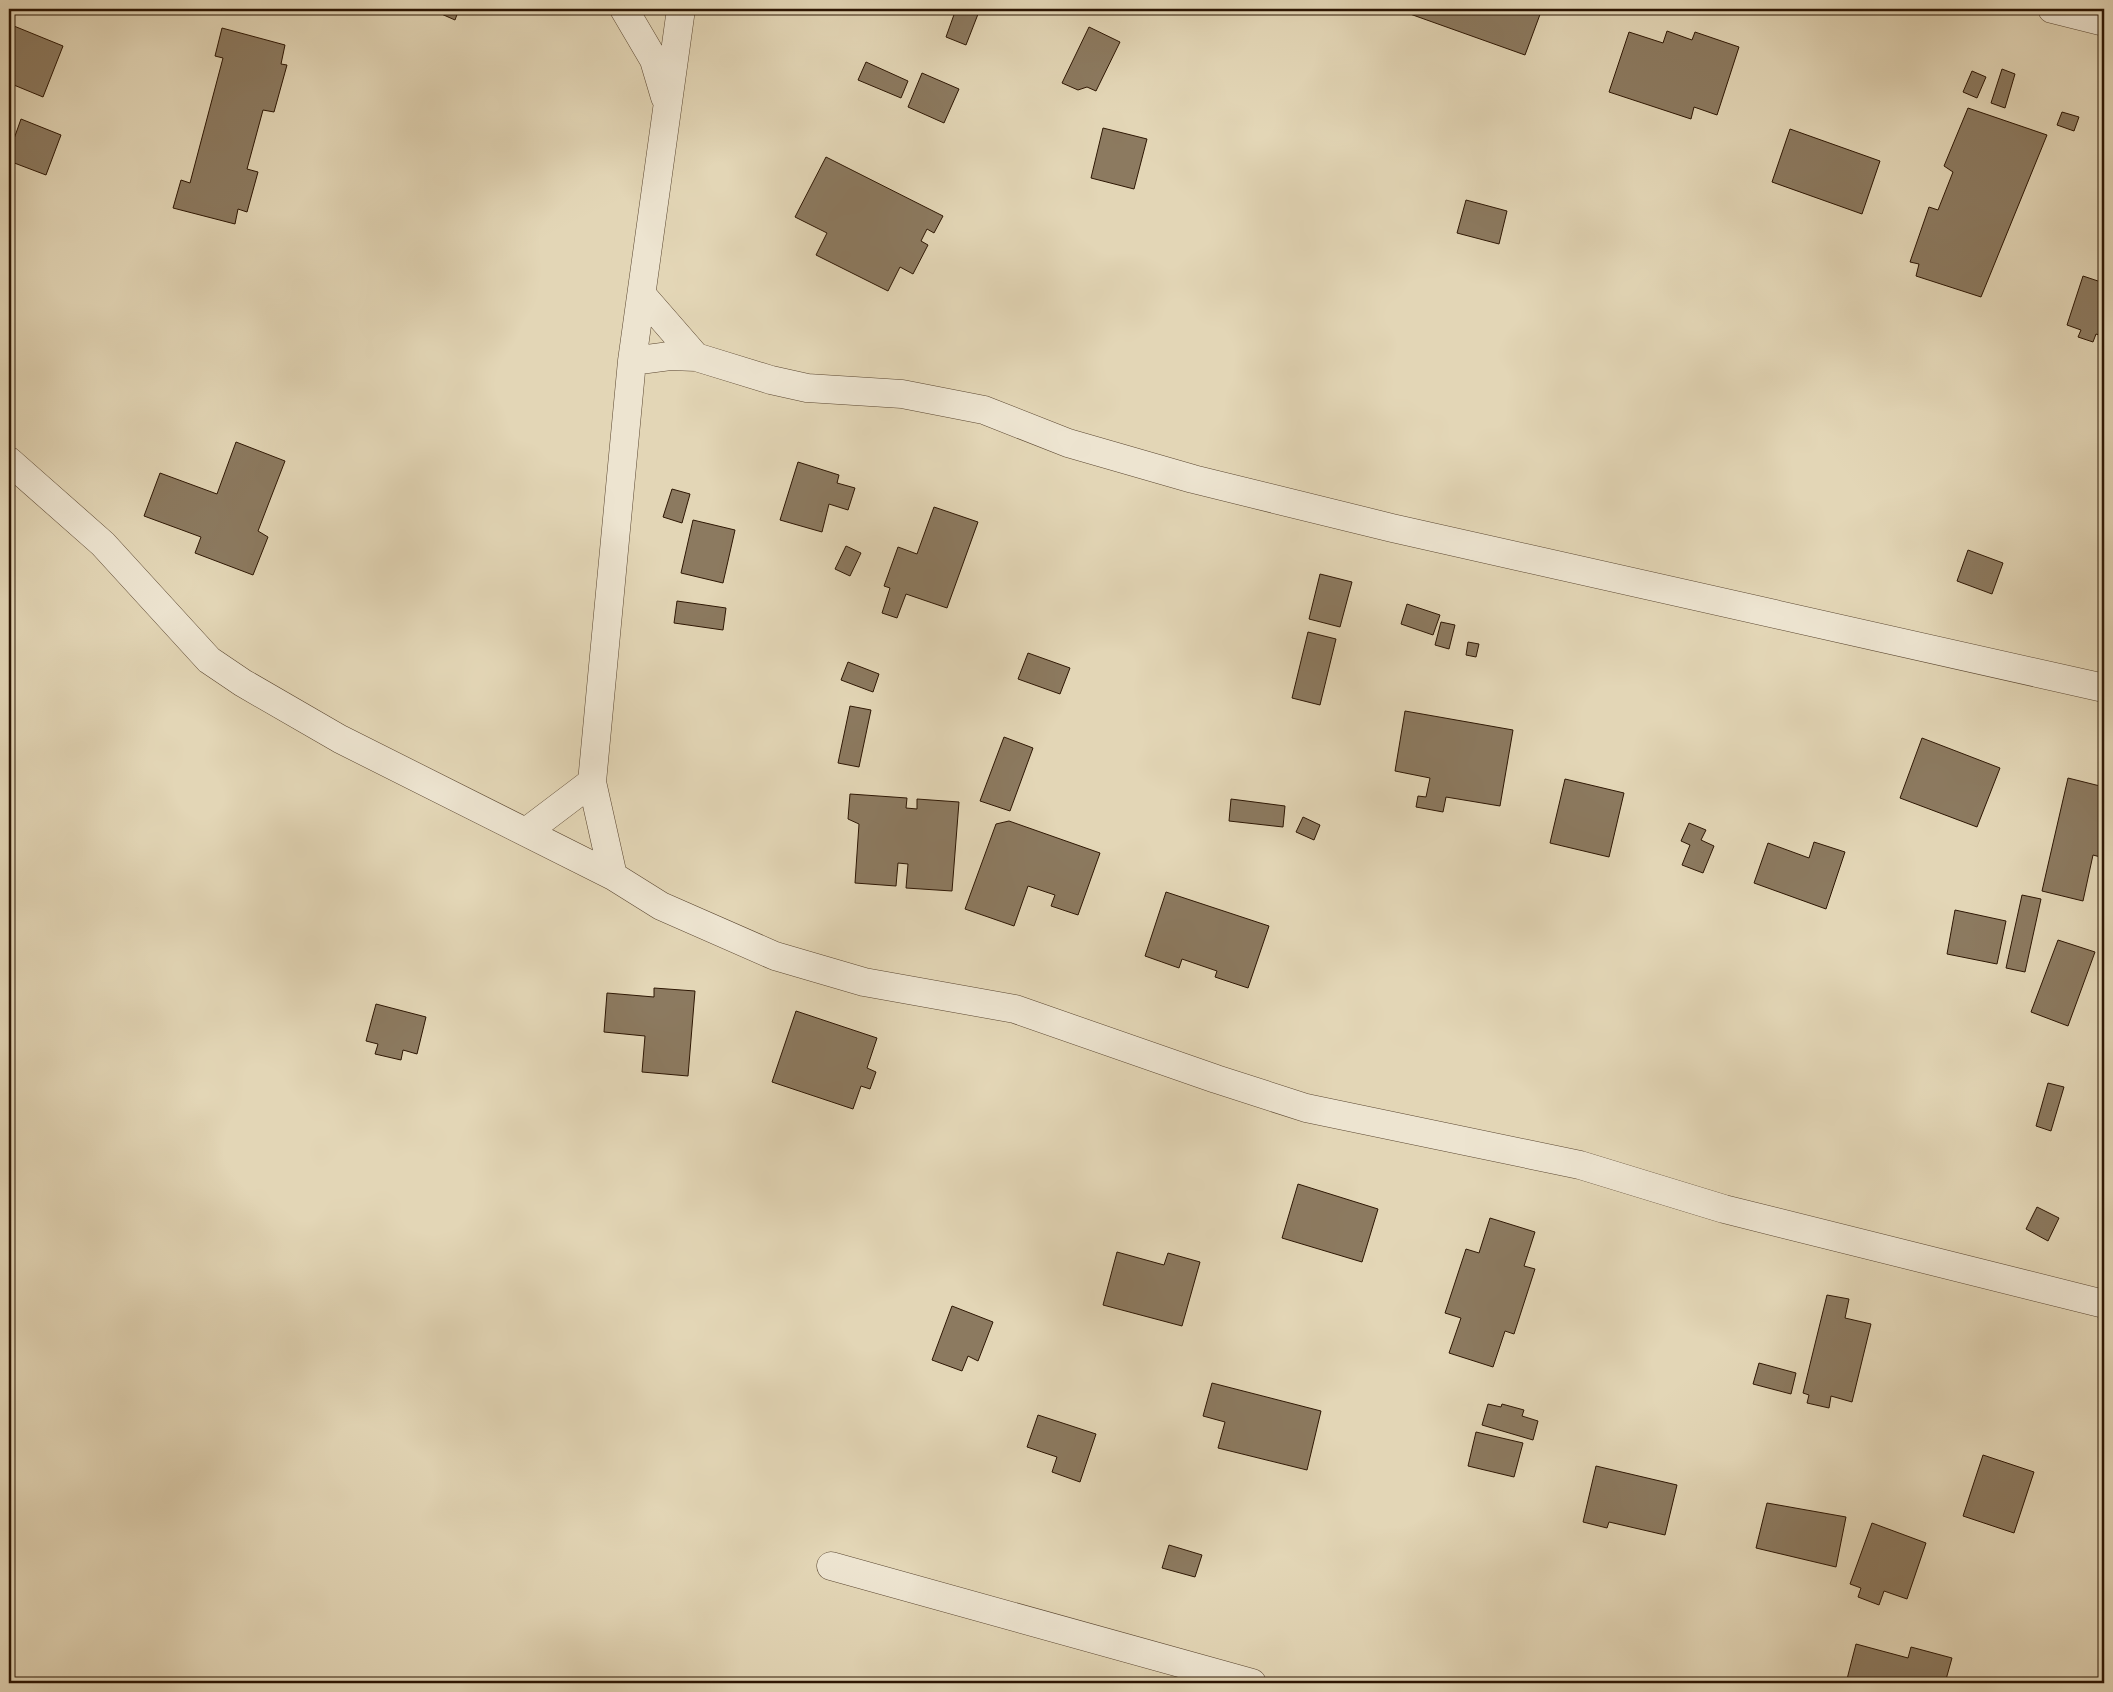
<svg xmlns="http://www.w3.org/2000/svg" width="2113" height="1692" font-family="'EB Garamond',serif">
  <rect width="100%" height="100%" fill="#e3d6b6"/>
  <filter id="stains"><feTurbulence type="fractalNoise" baseFrequency=".004" numOctaves="4"/><feColorMatrix values="0 0 0 0 .2 0 0 0 0 .09 0 0 0 0 .02 0 0 0 .5 -.17"/></filter>
  <radialGradient id="worn" r=".72"><stop offset=".6" stop-color="#630" stop-opacity="0"/><stop offset="1" stop-color="#630" stop-opacity=".3"/></radialGradient>
  <path fill="#8c7a60" stroke="#2d1603" d="M 430,9 L 459,9 L 455,20 Z
    M 956,9 L 980,9 L 966,45 L 946,37 Z
    M 1411,9 L 1542,9 L 1525,55 L 1410,14 Z
    M 9,24 L 63,46 L 43,97 L 9,83 Z
    M 1089,27 L 1120,42 L 1096,91 L 1087,87 L 1078,90 L 1062,83 Z
    M 222,28 L 285,45 L 281,64 L 287,65 L 274,112 L 263,110 L 247,169 L 258,172 L 247,212 L 238,209 L 235,224 L 173,208 L 181,180 L 190,183 L 223,58 L 215,56 Z
    M 1667,31 L 1692,40 L 1695,32 L 1739,47 L 1717,115 L 1694,107 L 1691,119 L 1609,92 L 1629,32 L 1663,43 Z
    M 866,62 L 908,81 L 901,98 L 858,80 Z
    M 2002,69 L 2015,74 L 2005,108 L 1991,103 Z
    M 1972,71 L 1986,77 L 1977,98 L 1963,92 Z
    M 922,73 L 959,89 L 944,123 L 908,107 Z
    M 1968,108 L 2047,135 L 1981,297 L 1916,276 L 1919,264 L 1910,262 L 1929,207 L 1938,210 L 1953,172 L 1944,166 Z
    M 2062,112 L 2079,117 L 2074,131 L 2057,125 Z
    M 21,119 L 61,135 L 46,175 L 9,161 L 9,153 Z
    M 1103,128 L 1147,139 L 1134,189 L 1091,178 Z
    M 1790,129 L 1880,161 L 1862,214 L 1772,182 Z
    M 826,157 L 943,216 L 934,233 L 927,229 L 921,241 L 928,245 L 913,274 L 900,267 L 888,291 L 816,255 L 827,233 L 795,217 Z
    M 1466,200 L 1507,211 L 1499,244 L 1457,233 Z
    M 2083,276 L 2104,283 L 2104,337 L 2096,334 L 2093,342 L 2078,337 L 2081,330 L 2067,325 Z
    M 236,442 L 285,461 L 258,531 L 268,537 L 253,575 L 195,553 L 201,537 L 144,516 L 160,473 L 217,494 Z
    M 798,462 L 839,475 L 837,483 L 855,488 L 848,510 L 829,504 L 822,532 L 780,520 Z
    M 672,489 L 690,494 L 682,523 L 663,517 Z
    M 934,507 L 978,522 L 947,608 L 906,594 L 897,618 L 882,613 L 890,588 L 884,586 L 898,547 L 917,554 Z
    M 693,520 L 735,530 L 723,583 L 681,573 Z
    M 846,546 L 861,553 L 850,576 L 835,569 Z
    M 1968,550 L 2003,563 L 1992,594 L 1957,581 Z
    M 1320,574 L 1352,582 L 1340,627 L 1309,619 Z
    M 677,601 L 726,608 L 723,630 L 674,623 Z
    M 1407,604 L 1440,615 L 1433,635 L 1401,624 Z
    M 1441,622 L 1455,625 L 1449,649 L 1435,645 Z
    M 1308,632 L 1336,639 L 1320,705 L 1292,698 Z
    M 1468,642 L 1479,644 L 1476,657 L 1466,655 Z
    M 1028,653 L 1070,668 L 1060,694 L 1018,679 Z
    M 848,662 L 879,674 L 873,692 L 841,680 Z
    M 850,706 L 871,710 L 859,767 L 838,763 Z
    M 1405,711 L 1513,730 L 1500,806 L 1446,797 L 1443,812 L 1416,807 L 1418,796 L 1426,797 L 1430,778 L 1395,771 Z
    M 1004,737 L 1033,748 L 1010,811 L 980,801 Z
    M 1922,738 L 2000,768 L 1977,827 L 1900,798 Z
    M 2068,778 L 2104,787 L 2104,858 L 2093,855 L 2083,901 L 2042,891 Z
    M 1565,779 L 1624,793 L 1609,857 L 1550,843 Z
    M 850,794 L 907,798 L 906,808 L 917,809 L 917,799 L 959,802 L 952,891 L 906,888 L 908,864 L 898,863 L 896,886 L 855,883 L 859,824 L 848,819 Z
    M 1231,799 L 1285,806 L 1283,827 L 1229,821 Z
    M 1303,817 L 1320,825 L 1314,840 L 1296,832 Z
    M 1009,821 L 1100,853 L 1078,915 L 1051,906 L 1055,895 L 1028,886 L 1014,926 L 965,909 L 996,824 Z
    M 1689,823 L 1706,830 L 1701,840 L 1714,846 L 1703,873 L 1682,865 L 1690,845 L 1681,841 Z
    M 1814,842 L 1845,852 L 1826,909 L 1754,883 L 1768,843 L 1809,858 Z
    M 1166,892 L 1269,926 L 1248,988 L 1215,977 L 1217,971 L 1182,959 L 1179,968 L 1145,956 Z
    M 2104,893 L 2104,908 L 2101,907 Z
    M 2022,895 L 2041,899 L 2025,972 L 2006,968 Z
    M 1955,910 L 2006,921 L 1997,964 L 1947,954 Z
    M 2058,940 L 2095,952 L 2068,1026 L 2031,1012 Z
    M 654,988 L 695,991 L 688,1076 L 642,1072 L 645,1036 L 604,1032 L 607,993 L 654,997 Z
    M 376,1004 L 426,1017 L 417,1054 L 403,1050 L 401,1060 L 375,1054 L 378,1044 L 366,1041 Z
    M 796,1011 L 877,1038 L 867,1068 L 876,1072 L 870,1089 L 861,1086 L 853,1109 L 772,1082 Z
    M 2048,1083 L 2064,1087 L 2051,1131 L 2036,1126 Z
    M 1298,1184 L 1378,1209 L 1362,1262 L 1282,1238 Z
    M 2037,1207 L 2059,1218 L 2048,1241 L 2026,1229 Z
    M 1490,1218 L 1535,1232 L 1524,1266 L 1535,1269 L 1514,1334 L 1505,1331 L 1493,1367 L 1449,1353 L 1461,1318 L 1445,1313 L 1466,1249 L 1479,1253 Z
    M 1117,1252 L 1164,1265 L 1168,1253 L 1200,1262 L 1182,1326 L 1103,1305 Z
    M 1827,1295 L 1849,1299 L 1845,1318 L 1871,1324 L 1852,1402 L 1831,1396 L 1829,1408 L 1807,1403 L 1809,1395 L 1803,1393 Z
    M 952,1306 L 993,1322 L 978,1361 L 968,1356 L 962,1371 L 932,1360 Z
    M 1759,1363 L 1796,1373 L 1791,1394 L 1753,1384 Z
    M 1212,1383 L 1321,1411 L 1307,1470 L 1218,1448 L 1225,1422 L 1203,1416 Z
    M 1488,1404 L 1501,1407 L 1502,1404 L 1524,1410 L 1522,1416 L 1538,1421 L 1533,1440 L 1482,1425 Z
    M 1038,1415 L 1096,1434 L 1080,1482 L 1052,1472 L 1057,1457 L 1027,1447 Z
    M 1476,1432 L 1523,1443 L 1514,1477 L 1468,1466 Z
    M 1983,1455 L 2034,1472 L 2014,1533 L 1963,1516 Z
    M 1596,1466 L 1677,1485 L 1665,1535 L 1609,1522 L 1607,1528 L 1583,1522 Z
    M 1767,1503 L 1846,1517 L 1836,1567 L 1756,1548 Z
    M 1872,1523 L 1926,1543 L 1907,1599 L 1884,1591 L 1879,1605 L 1858,1597 L 1861,1588 L 1850,1584 Z
    M 1169,1545 L 1202,1555 L 1195,1577 L 1162,1568 Z
    M 1856,1644 L 1908,1658 L 1911,1647 L 1952,1658 L 1945,1683 L 1846,1683 Z"/>
  <g fill="none" stroke-linecap="round" stroke-linejoin="round">
    <g stroke="#5a4630" stroke-width="29">
      <path id="street" d="M 624,9 L 654,60 L 665,97
        M 2052,9 L 2104,22
        M 642,295 L 696,357
        M 632,361 L 670,356 L 696,357 L 771,380 L 807,388 L 902,394 L 984,410 L 1068,443 L 1193,479 L 1392,528 L 2104,688
        M 9,461 L 103,544 L 209,660 L 243,683 L 340,739 L 613,876 L 661,906 L 775,956 L 864,982 L 1015,1009 L 1216,1079 L 1306,1108 L 1580,1165 L 1724,1209 L 2104,1304
        M 526,832 L 592,782
        M 613,876 L 592,782 L 632,361 L 681,9
        M 831,1566 L 1252,1683"/>
    </g>
    <use href="#street" stroke="#ede4d0" stroke-width="28"/>
  </g>
  <rect width="2113" height="1692" fill="none" stroke="#e3d6b6" stroke-width="30"/>
  <rect x="10" y="10" width="2093" height="1672" fill="none" stroke="#2d1603" stroke-width="2.5"/>
  <rect x="15" y="15" width="2083" height="1662" fill="none" stroke="#2d1603"/>
  <rect width="100%" height="100%" filter="url(#stains)"/>
  <rect width="100%" height="100%" fill="url(#worn)"/>
</svg>
